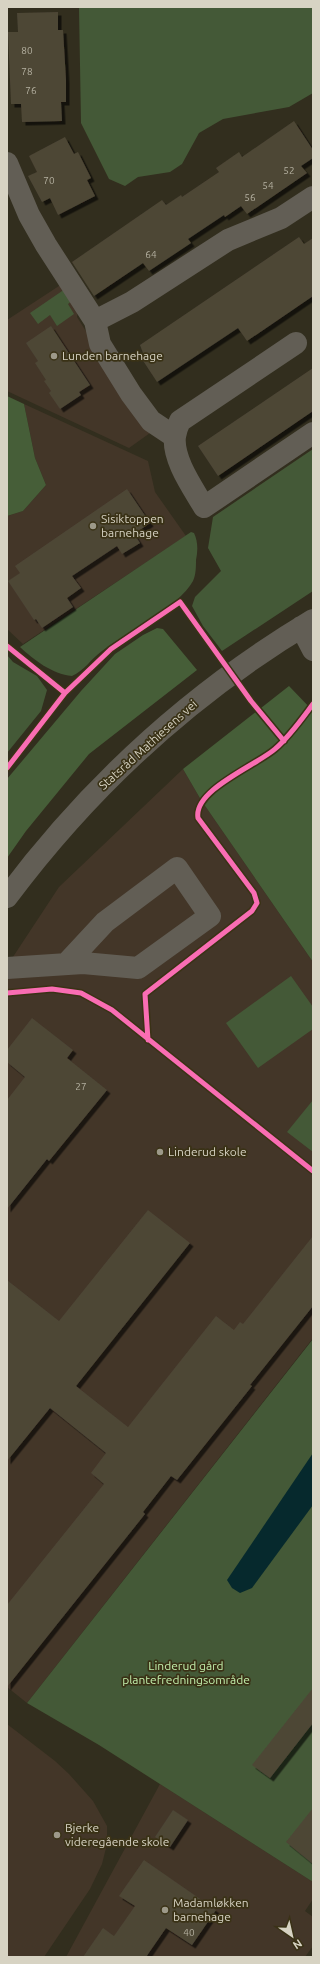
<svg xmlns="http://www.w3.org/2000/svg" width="320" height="1964" font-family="Ubuntu,sans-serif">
  <defs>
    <filter id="shadow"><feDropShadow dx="3.5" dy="3.5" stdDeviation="0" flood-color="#0009"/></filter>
  </defs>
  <rect width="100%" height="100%" fill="#322e1e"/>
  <path fill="#433628" d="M 62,284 L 78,308 L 77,317 L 150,433 L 129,448 L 7,391 L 7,320 Z
    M 24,404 L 148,461 L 155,492 L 186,536 L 23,644 L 7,629 L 7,516 L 23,511 L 46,485 L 35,458 Z
    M 183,769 L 201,800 L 313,962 L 313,1338 L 27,1703 L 7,1687 L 7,966 L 59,887 Z
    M 7,1724 L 55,1761 L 69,1774 L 93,1801 L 107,1826 L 107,1844 L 102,1864 L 90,1889 L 44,1957 L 7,1957 Z
    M 160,1784 L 313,1882 L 313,1899 L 305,1911 L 313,1917 L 313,1946 L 305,1957 L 66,1957 Z"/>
  <path fill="#445937" d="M 79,7 L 313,7 L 313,93 L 289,107 L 223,119 L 199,133 L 182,164 L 170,172 L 138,177 L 125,186 L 109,179 L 81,123 Z
    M 65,289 L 73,300 L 68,304 L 74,314 L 57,326 L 50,315 L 38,324 L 30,313 Z
    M 313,449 L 313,591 L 222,651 L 203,626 L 192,606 L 195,597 L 221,571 L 208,548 L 213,517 Z
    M 191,532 L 194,533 C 198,541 198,551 196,560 C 196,566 196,575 193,581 C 178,608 127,632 102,651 C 91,659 84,671 72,676 C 52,674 34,660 20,647 Z
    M 7,655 L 13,662 L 37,676 L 47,690 L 41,711 L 7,753 Z
    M 291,976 L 313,1007 L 313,1029 L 258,1068 L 226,1023 Z
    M 313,1100 L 313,1152 L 287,1132 Z
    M 313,1339 L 313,1882 L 99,1745 L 27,1703 Z"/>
  <path fill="#465e38" d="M 7,396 L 24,404 L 35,458 L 46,485 L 23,511 L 7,516 Z
    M 157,628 L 163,629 L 197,670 L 89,754 L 26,831 L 7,858 L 7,779 L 81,691 L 115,654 L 143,635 Z
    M 289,686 L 313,711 L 313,962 L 201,800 L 183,769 Z"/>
  <path fill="#06292d" d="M 313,1453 L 313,1505 L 252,1588 L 240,1593 L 232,1588 L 227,1580 Z"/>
  <path fill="#4d4636" filter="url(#shadow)" d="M 58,12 L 58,30 L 63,30 L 66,80 L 66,102 L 61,102 L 62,121 L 22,122 L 21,104 L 11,104 L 8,32 L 18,32 L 17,13 Z
    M 294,121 L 313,150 L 313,158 L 301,166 L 307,173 L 247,214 L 241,206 L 225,217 L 224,215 L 188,239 L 191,243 L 149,271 L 143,263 L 94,296 L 72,262 L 162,200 L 166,205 L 181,195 L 182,197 L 219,172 L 216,168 L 239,152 L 242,157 Z
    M 65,137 L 74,154 L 78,152 L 91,178 L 87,180 L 95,196 L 58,215 L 50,198 L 42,202 L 28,176 L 37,172 L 29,156 Z
    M 299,237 L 304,244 L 313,238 L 313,296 L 247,341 L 238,328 L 157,382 L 140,356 L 143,353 L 140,345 Z
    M 51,326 L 90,385 L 79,392 L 81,395 L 60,409 L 49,393 L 51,391 L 44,381 L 46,380 L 35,363 L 38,361 L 26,343 Z
    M 313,368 L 313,411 L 218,476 L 198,446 Z
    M 127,489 L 150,523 L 134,534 L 140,543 L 122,554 L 117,546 L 72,576 L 81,588 L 67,598 L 73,607 L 42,628 L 36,619 L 34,620 L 8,581 L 20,573 L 15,566 Z
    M 32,1018 L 73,1050 L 67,1058 L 107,1090 L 49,1161 L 47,1159 L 7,1209 L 7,1100 L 25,1077 L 7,1062 L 7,1050 Z
    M 148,1210 L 190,1243 L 76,1386 L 128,1427 L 216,1316 L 234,1330 L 240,1322 L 243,1324 L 313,1236 L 313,1306 L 250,1385 L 252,1386 L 177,1480 L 171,1476 L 143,1512 L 145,1514 L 7,1687 L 7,1605 L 104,1484 L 91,1473 L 106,1453 L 50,1408 L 7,1461 L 7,1280 L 59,1321 Z
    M 313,1688 L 313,1723 L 270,1778 L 252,1765 Z
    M 313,1808 L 313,1864 L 286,1842 Z
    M 173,1810 L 188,1820 L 170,1847 L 155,1837 Z
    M 144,1860 L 216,1910 L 192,1945 L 166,1928 L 146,1957 L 83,1957 L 103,1928 L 114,1936 L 135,1906 L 119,1896 Z"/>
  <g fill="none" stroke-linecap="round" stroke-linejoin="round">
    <path stroke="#625e55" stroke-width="22" d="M 7,163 L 29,215 L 46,245 L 95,321 L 100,344 L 131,394 L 151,421 L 175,437
      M 95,321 L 132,302 L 228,240 L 281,218 L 313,197
      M 296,343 L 180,421 C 178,425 176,431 175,436 C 172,459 193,488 204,507 L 313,433
      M 301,627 L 313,650
      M 7,897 C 90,786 194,691 313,620
      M 7,968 L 83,963 L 138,968 L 210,916 L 177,868 L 105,922 L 66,964"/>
    <g stroke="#3a3216" stroke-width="8">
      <path id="cycleway" d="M 7,646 L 65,693
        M 7,768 L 65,693 L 111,649 L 180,602 L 251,701 L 284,741
        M 7,993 L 52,989 L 81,993 L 112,1010 L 313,1171
        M 148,1040 L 145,994 L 252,911 L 257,903 L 254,893 L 198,818 C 193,790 257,765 275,749 C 290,736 301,720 313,704"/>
    </g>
    <use href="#cycleway" stroke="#f96db3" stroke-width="5"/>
  </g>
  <g fill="#9d9989" stroke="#3a3216" stroke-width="1.5">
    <circle cx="54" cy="356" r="4"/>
    <circle cx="93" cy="526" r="4"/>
    <circle cx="160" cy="1152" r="4"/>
    <circle cx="57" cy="1835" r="4"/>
    <circle cx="165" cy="1910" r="4"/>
  </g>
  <g text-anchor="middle" stroke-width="3.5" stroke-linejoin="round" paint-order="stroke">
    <g font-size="10" fill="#b4b0a0">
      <text x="27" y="54">80</text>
      <text x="27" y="75">78</text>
      <text x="31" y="94">76</text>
      <text x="289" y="174">52</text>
      <text x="49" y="184">70</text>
      <text x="268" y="189">54</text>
      <text x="250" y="201">56</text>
      <text x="151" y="258">64</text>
      <text x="81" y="1090">27</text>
      <text x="189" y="1936">40</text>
    </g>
    <g font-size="12" fill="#d7d3c3" stroke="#3a3216" text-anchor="start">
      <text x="62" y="360">Lunden barnehage</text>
      <text x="101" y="523">Sisiktoppen<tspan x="101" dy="14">barnehage</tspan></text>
      <text x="168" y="1156">Linderud skole</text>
      <text x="65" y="1832">Bjerke<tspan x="65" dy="14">videregående skole</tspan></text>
      <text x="173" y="1907">Madamløkken<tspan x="173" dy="14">barnehage</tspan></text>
    </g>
    <g font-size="12" fill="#d7d3c3" stroke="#3a3216">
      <text transform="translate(148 745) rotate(-42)" y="4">Statsråd Mathiesens vei</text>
    </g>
    <g font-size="12" fill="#c2efac" stroke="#3a3216">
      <text x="186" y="1670">Linderud gård<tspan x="186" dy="14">plantefredningsområde</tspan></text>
    </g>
  </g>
  <rect width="320" height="1964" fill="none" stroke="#d7d3c3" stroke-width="16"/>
  <g transform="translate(292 1936) rotate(146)" stroke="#3a3216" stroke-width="3" paint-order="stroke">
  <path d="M0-3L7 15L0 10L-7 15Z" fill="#d7d3c3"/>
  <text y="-6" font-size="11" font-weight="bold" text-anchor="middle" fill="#d7d3c3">N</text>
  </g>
</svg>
